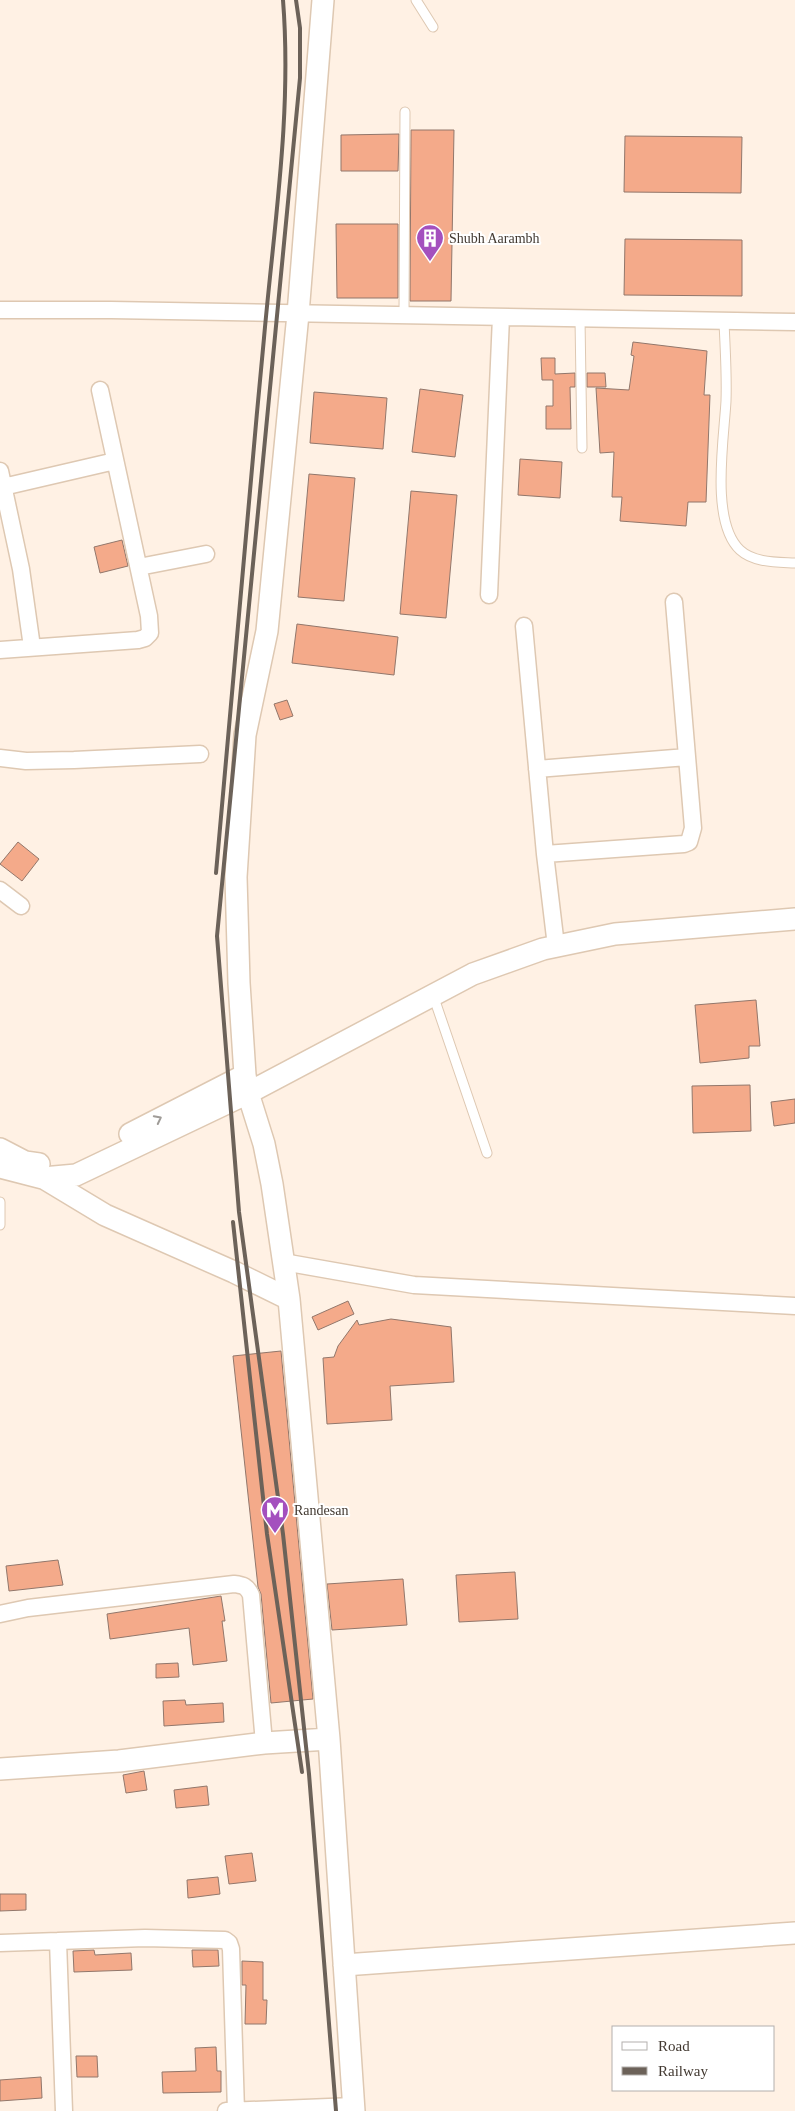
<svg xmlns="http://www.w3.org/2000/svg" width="795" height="2111" font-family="Georgia,serif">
  <rect width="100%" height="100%" fill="#fff1e4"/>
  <path fill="#f4aa8a" stroke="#92776b" d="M 411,130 L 454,130 L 451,301 L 410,301 Z
    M 399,134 L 398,171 L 341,171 L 341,135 Z
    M 625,136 L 742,137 L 741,193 L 624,192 Z
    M 336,224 L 398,224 L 398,298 L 337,298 Z
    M 625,239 L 742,240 L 742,296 L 624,295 Z
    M 633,342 L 707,351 L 704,395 L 710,395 L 706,502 L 688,502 L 686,526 L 620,521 L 622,497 L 612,497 L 614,452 L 600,453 L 596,388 L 629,390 L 634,356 L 631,355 Z
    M 541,358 L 555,358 L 555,374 L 575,373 L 575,387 L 570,387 L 571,429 L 546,429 L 546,406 L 553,406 L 553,380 L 542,380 Z
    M 587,373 L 605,373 L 606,387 L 587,387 Z
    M 420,389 L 463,395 L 455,457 L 412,452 Z
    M 314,392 L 387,398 L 383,449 L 310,443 Z
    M 520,459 L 562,462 L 560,498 L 518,495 Z
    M 309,474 L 355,478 L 344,601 L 298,597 Z
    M 411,491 L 457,495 L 446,618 L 400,614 Z
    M 122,540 L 128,566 L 100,573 L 94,547 Z
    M 297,624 L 398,637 L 394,675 L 292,663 Z
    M 287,700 L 293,716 L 280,720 L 274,704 Z
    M 18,842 L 39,859 L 22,881 L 0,864 Z
    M 756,1000 L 760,1046 L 749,1046 L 749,1058 L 700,1063 L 695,1005 Z
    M 750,1085 L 751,1131 L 693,1133 L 692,1086 Z
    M 795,1099 L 795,1123 L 774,1126 L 771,1102 Z
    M 348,1301 L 354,1314 L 318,1330 L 312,1317 Z
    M 391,1319 L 451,1327 L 454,1382 L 390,1386 L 392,1420 L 327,1424 L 323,1358 L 334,1357 L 338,1346 L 357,1320 L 359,1325 Z
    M 281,1351 L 313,1699 L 271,1703 L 261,1594 L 258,1587 L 233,1356 Z
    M 58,1560 L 63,1585 L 9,1591 L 6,1566 Z
    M 515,1572 L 518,1619 L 459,1622 L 456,1575 Z
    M 403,1579 L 407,1625 L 332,1630 L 327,1584 Z
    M 221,1596 L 225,1621 L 222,1621 L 227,1661 L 193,1665 L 189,1628 L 110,1639 L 107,1614 Z
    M 178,1663 L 179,1677 L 156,1678 L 156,1664 Z
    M 185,1700 L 186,1705 L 223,1703 L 224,1722 L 164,1726 L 163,1701 Z
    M 144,1771 L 147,1790 L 126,1793 L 123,1775 Z
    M 207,1786 L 209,1805 L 176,1808 L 174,1790 Z
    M 252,1853 L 256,1881 L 229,1884 L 225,1856 Z
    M 218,1877 L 220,1894 L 188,1898 L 187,1880 Z
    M 0,1894 L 26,1894 L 26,1910 L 0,1911 Z
    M 94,1950 L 95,1955 L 131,1953 L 132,1970 L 74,1972 L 73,1951 Z
    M 192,1950 L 218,1950 L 219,1966 L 193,1967 Z
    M 242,1961 L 263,1962 L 263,2000 L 267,2000 L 266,2024 L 245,2024 L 246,1985 L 242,1985 Z
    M 216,2047 L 217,2071 L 221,2071 L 221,2092 L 163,2093 L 162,2072 L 196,2071 L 195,2048 Z
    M 76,2056 L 97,2056 L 98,2077 L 77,2077 Z
    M 41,2077 L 42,2098 L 0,2101 L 0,2080 Z"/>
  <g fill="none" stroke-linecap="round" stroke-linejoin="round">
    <g stroke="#dec8b2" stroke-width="11">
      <path id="service" d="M 416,0 L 433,27
        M 404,316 L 405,112
        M 580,319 L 582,448
        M 724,321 C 725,348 727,374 726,401 C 724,439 710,522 740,550 C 754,563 778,562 795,563
        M 433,995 L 487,1153
        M 0,1202 L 0,1225"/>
    </g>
    <g stroke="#dec8b2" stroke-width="19">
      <path id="minor" d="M 0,310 L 111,310 L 795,322
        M 0,471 L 21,569 L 32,647
        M 3,487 L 115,461
        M 139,567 L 206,554
        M 489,595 L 501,317
        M 524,626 L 545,854 L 556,946
        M 0,650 L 138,640 L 145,638 L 150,633 L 149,616 L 100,390
        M 0,758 L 26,761 L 74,760 L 200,754
        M 537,769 L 687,757
        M 545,854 L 684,844 L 689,842 L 693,828 L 674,602
        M 0,890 L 21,906
        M 283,1262 L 414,1285 L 795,1306
        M 0,1614 L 28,1608 L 234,1584 C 243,1585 247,1586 251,1595 L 264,1743
        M 58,1941 L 64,2111
        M 0,1943 L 145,1938 L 225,1940 L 229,1943 L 231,1949 L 236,2111
        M 226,2111 L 354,2106"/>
    </g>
    <g stroke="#dec8b2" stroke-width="24">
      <path id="tertiary" d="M 323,0 L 298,314 L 267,631 L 245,735 L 236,877 L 239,983 L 245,1075 L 248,1093 L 264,1144 L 272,1184 L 289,1299 L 329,1739 L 354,2111
        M 130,1134 L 245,1075
        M 0,1149 L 25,1162 L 39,1164
        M 0,1167 L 43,1178 L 76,1175 L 248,1093 L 473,974 L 543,949 L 615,934 L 795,919
        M 42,1177 L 105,1215 L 234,1272 L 289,1299
        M 0,1769 L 119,1761 L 264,1743 L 329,1739
        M 344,1965 L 795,1933"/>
    </g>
    <use href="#service" stroke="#fff" stroke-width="9"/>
    <use href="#minor" stroke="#fff" stroke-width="16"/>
    <use href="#tertiary" stroke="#fff" stroke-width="21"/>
    <path stroke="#6c6259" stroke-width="4" d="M 296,0 L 300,28 L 300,78 L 217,936 L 239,1212 L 283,1534 L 309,1774 L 336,2111
      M 216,873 C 232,694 247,516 264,338 C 274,225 292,113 283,0
      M 233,1222 L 267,1534 L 302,1772"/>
  </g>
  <defs><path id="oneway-chevron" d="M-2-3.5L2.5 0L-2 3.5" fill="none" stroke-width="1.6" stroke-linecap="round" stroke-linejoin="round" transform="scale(1.25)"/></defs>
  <use stroke="#a09c98" href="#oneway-chevron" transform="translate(158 1119) rotate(-27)"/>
  <defs>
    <g id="building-pin" transform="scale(1.4375)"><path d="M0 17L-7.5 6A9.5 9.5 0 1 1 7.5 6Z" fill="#a450be" stroke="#fff"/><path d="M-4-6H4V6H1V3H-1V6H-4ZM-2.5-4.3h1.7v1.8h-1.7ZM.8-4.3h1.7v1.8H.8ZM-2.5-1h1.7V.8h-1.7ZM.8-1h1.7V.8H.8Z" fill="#fff"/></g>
    <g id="metro-pin" transform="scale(1.4375)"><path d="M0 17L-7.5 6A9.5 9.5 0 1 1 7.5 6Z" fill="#a450be" stroke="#fff"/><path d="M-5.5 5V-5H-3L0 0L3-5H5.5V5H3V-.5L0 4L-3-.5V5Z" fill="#fff"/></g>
  </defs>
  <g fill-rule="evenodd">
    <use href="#building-pin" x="430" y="238"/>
    <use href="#metro-pin" x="275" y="1510"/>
  </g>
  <g text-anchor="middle" stroke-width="4" stroke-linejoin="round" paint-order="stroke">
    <g font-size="14" fill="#423931" stroke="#fff" text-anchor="start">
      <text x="449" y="243">Shubh Aarambh</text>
      <text x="294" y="1515">Randesan</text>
    </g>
  </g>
  <rect x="612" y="2026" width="162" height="65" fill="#ffffff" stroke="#b3b0ad"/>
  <rect x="622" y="2042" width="25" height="8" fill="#ffffff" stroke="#b3b0ad"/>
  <text x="658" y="2051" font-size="15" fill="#423931">Road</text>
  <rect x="622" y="2067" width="25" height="8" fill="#6c6259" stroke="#b3b0ad"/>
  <text x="658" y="2076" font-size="15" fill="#423931">Railway</text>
</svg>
